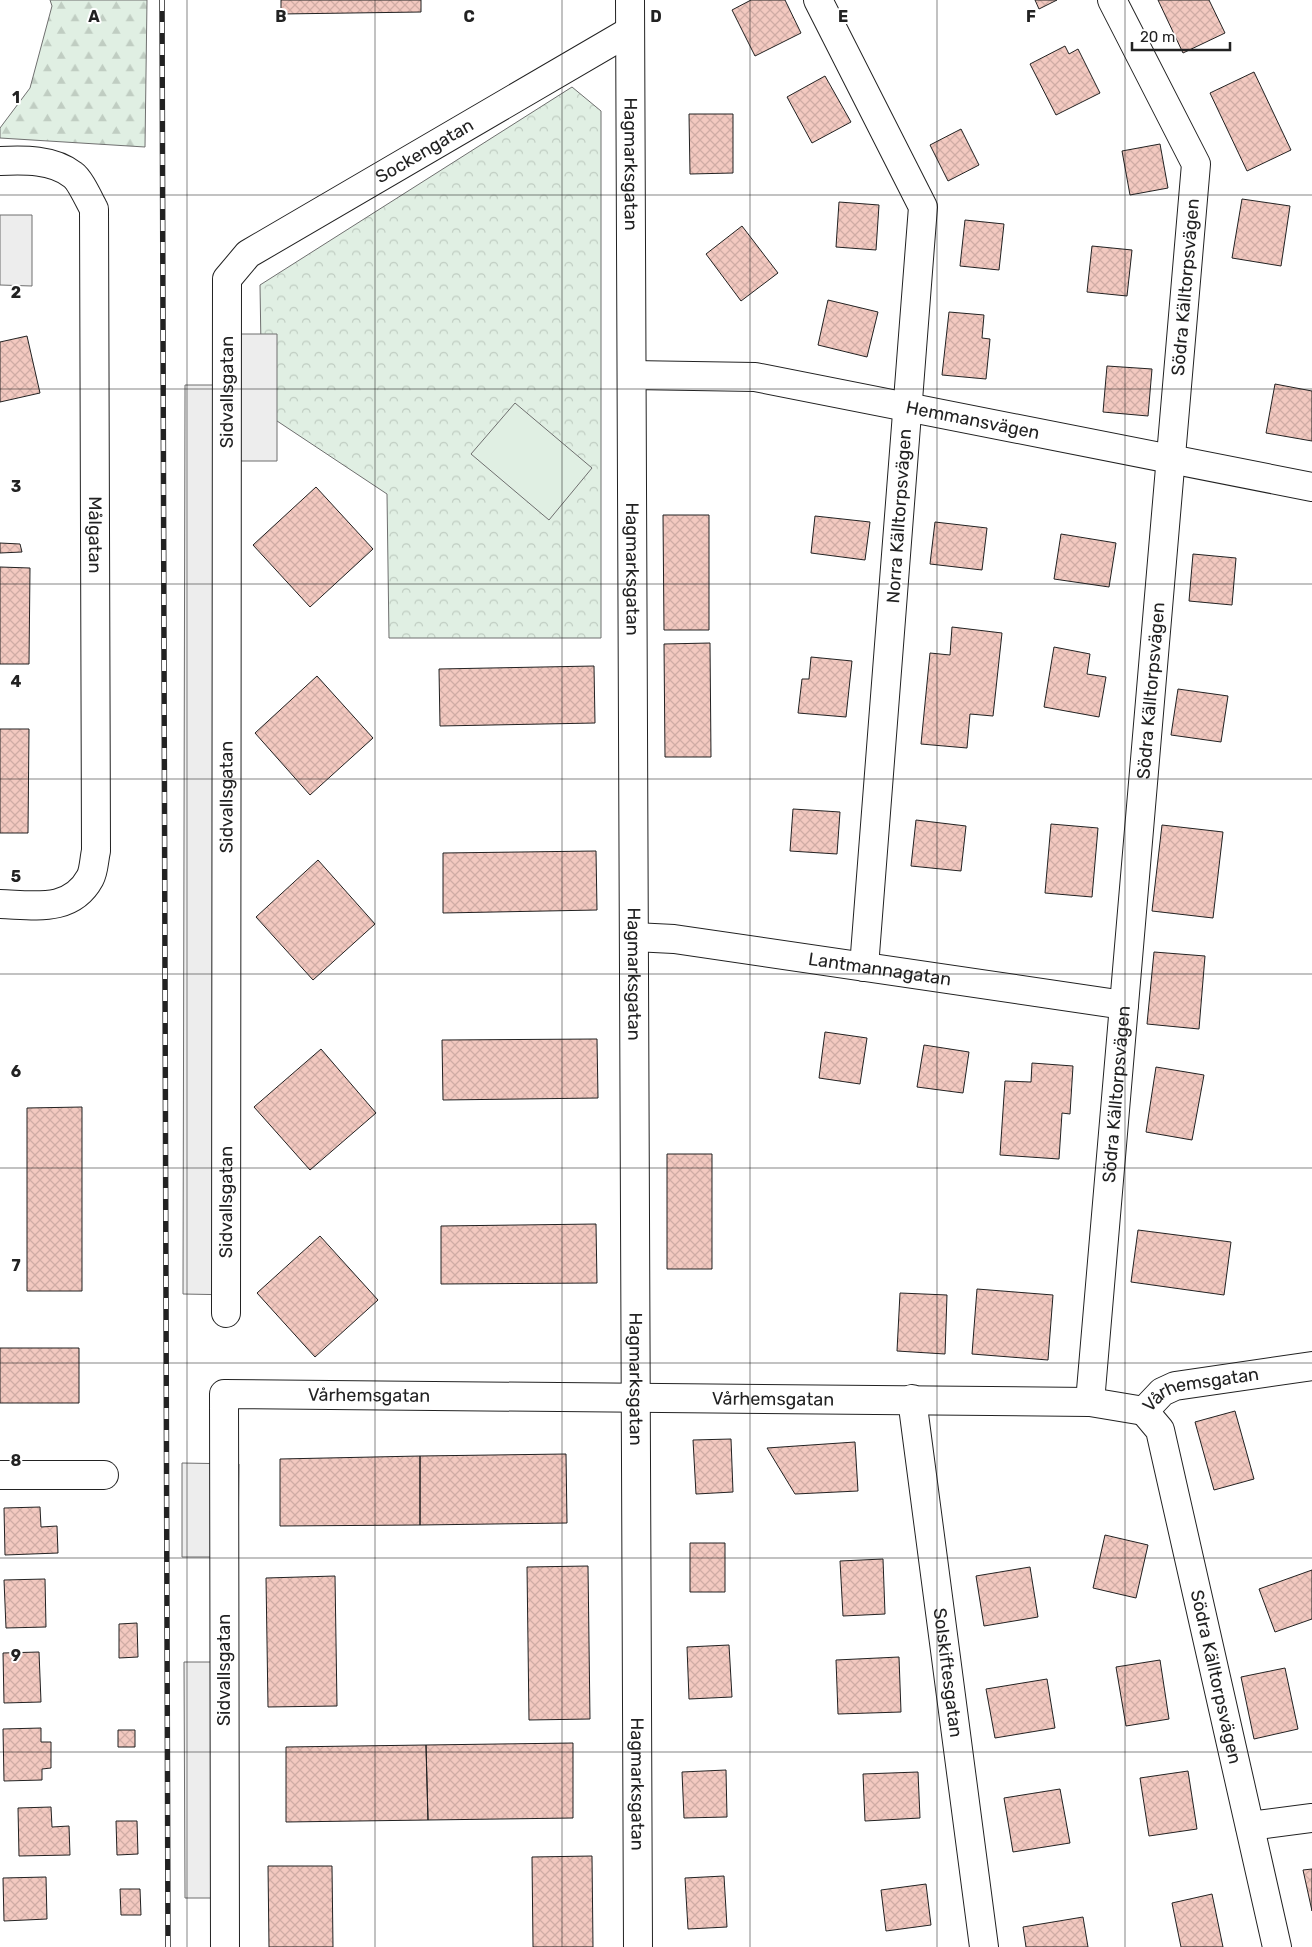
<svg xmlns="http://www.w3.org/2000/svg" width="1312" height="1947" font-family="Rubik,sans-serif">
  <defs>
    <pattern id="forest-firs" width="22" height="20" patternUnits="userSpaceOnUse" patternTransform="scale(1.25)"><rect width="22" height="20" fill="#e0efe3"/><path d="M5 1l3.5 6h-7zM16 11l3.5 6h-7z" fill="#c0cdc2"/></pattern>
    <pattern id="park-crowns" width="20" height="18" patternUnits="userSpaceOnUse" patternTransform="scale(1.25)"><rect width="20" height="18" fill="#e0efe3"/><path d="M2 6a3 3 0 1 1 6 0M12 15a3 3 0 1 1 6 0" fill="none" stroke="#c0cdc2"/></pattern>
    <pattern id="building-cross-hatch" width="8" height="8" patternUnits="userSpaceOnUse" patternTransform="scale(1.25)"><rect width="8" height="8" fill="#f3c9c0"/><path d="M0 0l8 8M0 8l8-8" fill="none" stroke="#d0aca5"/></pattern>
  </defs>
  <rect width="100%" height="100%" fill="#fff"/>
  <path fill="url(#forest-firs)" stroke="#6f6f6f" d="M 50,0 L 147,0 L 145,147 L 0,138 L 0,128 L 30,88 L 52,6 Z"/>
  <path fill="url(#park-crowns)" stroke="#6f6f6f" d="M 572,87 L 601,111 L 601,638 L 389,638 L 387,494 L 262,411 L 260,285 Z"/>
  <path fill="#e0efe3" stroke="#6f6f6f" d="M 515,403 L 592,468 L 549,520 L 471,454 Z"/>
  <path fill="#ededed" stroke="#6f6f6f" d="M 0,215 L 32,215 L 32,286 L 0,285 Z
    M 236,334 L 277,334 L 277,461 L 240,461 L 237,1295 L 183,1294 L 185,385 L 236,385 Z
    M 182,1463 L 239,1464 L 238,1557 L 182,1557 Z
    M 184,1662 L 236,1662 L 237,1898 L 185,1898 Z"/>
  <path fill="url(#building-cross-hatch)" stroke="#222" d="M 281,0 L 421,0 L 421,12 L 281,14 Z
    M 751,0 L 785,0 L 801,33 L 755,56 L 732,10 Z
    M 1035,0 L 1057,0 L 1039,9 Z
    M 1158,0 L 1209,0 L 1225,33 L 1183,53 Z
    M 1065,46 L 1069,54 L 1078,49 L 1100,93 L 1056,115 L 1030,64 Z
    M 1254,72 L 1291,150 L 1247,171 L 1210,93 Z
    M 825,76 L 851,122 L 812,143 L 787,97 Z
    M 689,114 L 733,114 L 733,173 L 690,174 Z
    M 961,129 L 979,165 L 948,181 L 930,145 Z
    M 1160,144 L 1168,188 L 1130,195 L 1122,151 Z
    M 1242,199 L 1290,206 L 1281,266 L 1232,258 Z
    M 839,202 L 879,205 L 876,250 L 836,247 Z
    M 965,220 L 1004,224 L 999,270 L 960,266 Z
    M 742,226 L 778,273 L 741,301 L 706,254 Z
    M 1092,246 L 1132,250 L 1127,296 L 1087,292 Z
    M 828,300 L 878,312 L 867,357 L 818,345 Z
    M 949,312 L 984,315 L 982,338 L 990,339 L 986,379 L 942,375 Z
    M 27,336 L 40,393 L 0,402 L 0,342 Z
    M 1107,366 L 1152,369 L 1148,416 L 1103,412 Z
    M 1275,384 L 1312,391 L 1312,441 L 1266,433 Z
    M 316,487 L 373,549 L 310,607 L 253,545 Z
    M 663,515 L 709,515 L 709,630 L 664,630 Z
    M 815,516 L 870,522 L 865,560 L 811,553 Z
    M 935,522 L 987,528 L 982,570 L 930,564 Z
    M 1061,534 L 1116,543 L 1109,587 L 1054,579 Z
    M 0,543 L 20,544 L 22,552 L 0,553 Z
    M 1193,554 L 1236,558 L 1232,605 L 1189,601 Z
    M 0,567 L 30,568 L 29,664 L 0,664 Z
    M 952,627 L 1002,633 L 993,716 L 970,714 L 967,748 L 921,744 L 930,653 L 950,655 Z
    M 710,643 L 711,757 L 665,757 L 664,644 Z
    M 1054,647 L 1090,654 L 1087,674 L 1106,677 L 1099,717 L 1044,707 Z
    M 811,657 L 852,661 L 846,717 L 798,713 L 802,679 L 809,679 Z
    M 594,666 L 595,723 L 440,726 L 439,669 Z
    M 317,676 L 373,738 L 310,795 L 255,733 Z
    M 1178,689 L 1228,696 L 1221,742 L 1171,735 Z
    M 0,729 L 29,729 L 28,833 L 0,833 Z
    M 793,809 L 840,812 L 837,854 L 790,851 Z
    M 916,820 L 966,826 L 961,871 L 911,866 Z
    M 1051,824 L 1098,828 L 1092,897 L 1045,893 Z
    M 1162,825 L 1223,832 L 1213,918 L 1152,911 Z
    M 596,851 L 597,910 L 443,913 L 443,853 Z
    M 318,860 L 375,924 L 313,980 L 256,917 Z
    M 1154,952 L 1205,956 L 1199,1029 L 1147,1024 Z
    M 825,1032 L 867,1038 L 860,1084 L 819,1078 Z
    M 597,1039 L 598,1098 L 443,1100 L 442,1040 Z
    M 924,1045 L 969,1052 L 963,1093 L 917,1087 Z
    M 321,1049 L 376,1113 L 310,1170 L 254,1107 Z
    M 1032,1063 L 1073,1066 L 1070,1114 L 1062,1113 L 1059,1159 L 1000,1155 L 1005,1081 L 1031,1082 Z
    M 1156,1067 L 1204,1075 L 1192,1140 L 1146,1132 Z
    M 82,1107 L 82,1291 L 27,1291 L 27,1108 Z
    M 667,1154 L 712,1154 L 712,1269 L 667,1269 Z
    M 596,1224 L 597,1283 L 441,1284 L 441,1226 Z
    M 1138,1230 L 1231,1242 L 1224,1295 L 1131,1282 Z
    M 320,1236 L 378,1300 L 315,1357 L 257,1293 Z
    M 977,1289 L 1053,1295 L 1048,1360 L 972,1354 Z
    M 900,1293 L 947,1295 L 945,1354 L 897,1351 Z
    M 0,1348 L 79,1348 L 79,1403 L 0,1403 Z
    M 1235,1411 L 1254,1479 L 1214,1490 L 1195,1422 Z
    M 731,1439 L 733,1492 L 696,1494 L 693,1440 Z
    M 855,1442 L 858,1491 L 795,1494 L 767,1448 Z
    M 566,1454 L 567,1523 L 420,1525 L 420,1456 Z
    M 420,1456 L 420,1525 L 280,1526 L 280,1459 Z
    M 40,1507 L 41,1527 L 57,1526 L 58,1553 L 5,1555 L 4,1508 Z
    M 1105,1535 L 1148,1545 L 1136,1598 L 1093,1588 Z
    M 690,1543 L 725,1543 L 725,1592 L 690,1592 Z
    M 883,1559 L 885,1614 L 843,1616 L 840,1561 Z
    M 588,1566 L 590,1719 L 529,1720 L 527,1567 Z
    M 1030,1567 L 1038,1617 L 984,1626 L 976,1576 Z
    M 1312,1570 L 1312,1619 L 1275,1632 L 1259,1589 Z
    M 335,1576 L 337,1706 L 268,1707 L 266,1578 Z
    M 45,1579 L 46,1627 L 6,1628 L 4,1580 Z
    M 137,1623 L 138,1657 L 119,1658 L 119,1624 Z
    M 729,1645 L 732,1697 L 689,1699 L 687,1647 Z
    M 39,1652 L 41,1702 L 4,1703 L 3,1653 Z
    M 899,1657 L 901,1712 L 838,1714 L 836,1660 Z
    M 1160,1660 L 1169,1719 L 1126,1726 L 1116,1667 Z
    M 1285,1668 L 1298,1729 L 1254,1739 L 1241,1677 Z
    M 1047,1679 L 1055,1728 L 995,1738 L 986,1689 Z
    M 41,1728 L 41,1742 L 51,1742 L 51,1768 L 42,1769 L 42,1780 L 4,1781 L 3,1729 Z
    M 118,1730 L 135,1730 L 135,1747 L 118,1747 Z
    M 573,1743 L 573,1818 L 428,1820 L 426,1745 Z
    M 426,1745 L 428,1820 L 286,1822 L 286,1747 Z
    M 726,1770 L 727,1817 L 684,1818 L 682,1772 Z
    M 1188,1771 L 1197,1829 L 1149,1836 L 1140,1778 Z
    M 918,1772 L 920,1818 L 865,1821 L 863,1774 Z
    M 1060,1789 L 1070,1843 L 1013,1852 L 1004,1798 Z
    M 51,1807 L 52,1827 L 69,1826 L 70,1855 L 19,1856 L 18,1808 Z
    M 116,1821 L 137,1821 L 138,1854 L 117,1855 Z
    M 592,1856 L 593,1947 L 533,1947 L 532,1857 Z
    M 268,1866 L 332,1866 L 333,1947 L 269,1947 Z
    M 1312,1869 L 1312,1911 L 1303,1870 Z
    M 724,1876 L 727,1927 L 688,1929 L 685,1878 Z
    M 46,1877 L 47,1919 L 4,1921 L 3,1878 Z
    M 926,1884 L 931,1925 L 886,1931 L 881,1890 Z
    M 120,1889 L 140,1889 L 141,1915 L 121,1915 Z
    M 1212,1894 L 1223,1947 L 1181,1947 L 1172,1903 Z
    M 1083,1917 L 1088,1947 L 1026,1947 L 1023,1927 Z"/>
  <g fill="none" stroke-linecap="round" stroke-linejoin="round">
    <g stroke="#222" stroke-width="30">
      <g id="minor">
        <path d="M 818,0 L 923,207 L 864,967"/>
        <path id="s1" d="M 0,161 C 24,160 53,159 73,175 C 80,180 89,200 94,209 L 96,851 C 94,859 94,871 90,878 C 71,913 34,905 0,904"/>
        <path id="s2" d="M 634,937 L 674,939 L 1124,1005"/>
        <path id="s3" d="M 226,1313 L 227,279 L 248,254 L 630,31"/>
        <path id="s4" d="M 912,1399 L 984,1947"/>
        <path id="s5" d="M 1090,1402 L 1196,164 L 1112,0"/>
        <path id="s6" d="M 1144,1411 L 1160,1430 L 1277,1947"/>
        <path id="s7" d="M 1144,1411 L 1162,1392 L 1175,1386 L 1312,1366"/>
        <path d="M 0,1475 L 104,1475"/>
        <path d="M 1250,1826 L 1312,1818"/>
        <path id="s8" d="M 225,1947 L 224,1394 L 1090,1402 L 1144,1411"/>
      </g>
    </g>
    <g stroke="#222" stroke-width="30">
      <g id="tertiary">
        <path id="s9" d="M 630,0 L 638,1947"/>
        <path id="s10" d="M 632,375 L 755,377 L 1312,487"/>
      </g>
    </g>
    <use href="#minor" stroke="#fff" stroke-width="28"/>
    <use href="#tertiary" stroke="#fff" stroke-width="28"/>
    <g stroke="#222" stroke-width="5.5">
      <path id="rail" d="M 162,0 L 168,1947"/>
    </g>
    <use href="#rail" stroke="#fff" stroke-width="4" stroke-dasharray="11" stroke-linecap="butt"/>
  </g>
  <path fill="none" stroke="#222" stroke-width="1" stroke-opacity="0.55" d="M 187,0 L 187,1947M 375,0 L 375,1947M 562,0 L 562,1947M 750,0 L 750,1947M 937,0 L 937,1947M 1125,0 L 1125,1947M 0,195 L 1312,195M 0,389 L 1312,389M 0,584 L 1312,584M 0,779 L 1312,779M 0,974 L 1312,974M 0,1168 L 1312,1168M 0,1363 L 1312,1363M 0,1558 L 1312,1558M 0,1752 L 1312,1752"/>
  <g text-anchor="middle" stroke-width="4" stroke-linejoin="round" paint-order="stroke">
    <g font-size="18" fill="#222" stroke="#fff">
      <text dy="6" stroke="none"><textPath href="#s3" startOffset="1271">Sockengatan</textPath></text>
      <text dy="6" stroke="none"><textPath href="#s9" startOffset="164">Hagmarksgatan</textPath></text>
      <text dy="6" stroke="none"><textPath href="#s5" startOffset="1119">Södra Källtorpsvägen</textPath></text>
      <text dy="6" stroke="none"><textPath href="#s3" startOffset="921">Sidvallsgatan</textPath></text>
      <text dy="6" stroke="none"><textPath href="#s10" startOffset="345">Hemmansvägen</textPath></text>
      <text transform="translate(899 516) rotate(-86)" y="6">Norra Källtorpsvägen</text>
      <text dy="6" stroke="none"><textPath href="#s1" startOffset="442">Målgatan</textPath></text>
      <text dy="6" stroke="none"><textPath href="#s9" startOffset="569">Hagmarksgatan</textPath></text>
      <text dy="6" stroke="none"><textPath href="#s5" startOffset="714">Södra Källtorpsvägen</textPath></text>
      <text dy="6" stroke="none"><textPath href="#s3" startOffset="516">Sidvallsgatan</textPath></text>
      <text dy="6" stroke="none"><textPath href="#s2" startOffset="248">Lantmannagatan</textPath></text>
      <text dy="6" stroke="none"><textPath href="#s9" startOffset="974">Hagmarksgatan</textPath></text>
      <text dy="6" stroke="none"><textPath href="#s5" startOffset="309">Södra Källtorpsvägen</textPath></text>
      <text dy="6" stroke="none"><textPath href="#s3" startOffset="111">Sidvallsgatan</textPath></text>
      <text dy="6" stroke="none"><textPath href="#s9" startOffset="1379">Hagmarksgatan</textPath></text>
      <text dy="6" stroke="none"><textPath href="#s7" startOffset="64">Vårhemsgatan</textPath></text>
      <text dy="6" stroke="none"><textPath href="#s8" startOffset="698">Vårhemsgatan</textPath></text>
      <text dy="6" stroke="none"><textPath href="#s8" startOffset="1102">Vårhemsgatan</textPath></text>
      <text transform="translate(224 1670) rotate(-90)" y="6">Sidvallsgatan</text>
      <text dy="6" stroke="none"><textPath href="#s4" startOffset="276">Solskiftesgatan</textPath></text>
      <text dy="6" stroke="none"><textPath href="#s6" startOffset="278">Södra Källtorpsvägen</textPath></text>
      <text dy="6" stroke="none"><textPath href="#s9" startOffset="1784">Hagmarksgatan</textPath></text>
    </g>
  </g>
  <g font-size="16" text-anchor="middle" font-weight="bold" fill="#222" stroke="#fff" stroke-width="4" stroke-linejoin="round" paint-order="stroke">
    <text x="94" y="22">A</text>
    <text x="281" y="22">B</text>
    <text x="469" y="22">C</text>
    <text x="656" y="22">D</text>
    <text x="843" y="22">E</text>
    <text x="1031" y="22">F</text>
    <text x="16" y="103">1</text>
    <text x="16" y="298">2</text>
    <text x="16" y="492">3</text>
    <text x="16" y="687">4</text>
    <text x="16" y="882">5</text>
    <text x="16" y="1077">6</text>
    <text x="16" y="1271">7</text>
    <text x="16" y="1466">8</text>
    <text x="16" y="1661">9</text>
  </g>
  <path d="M1132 42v8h98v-8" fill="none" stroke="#222222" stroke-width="2.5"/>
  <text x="1140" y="42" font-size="15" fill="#222222" stroke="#ffffff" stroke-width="4" paint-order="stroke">20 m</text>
</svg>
